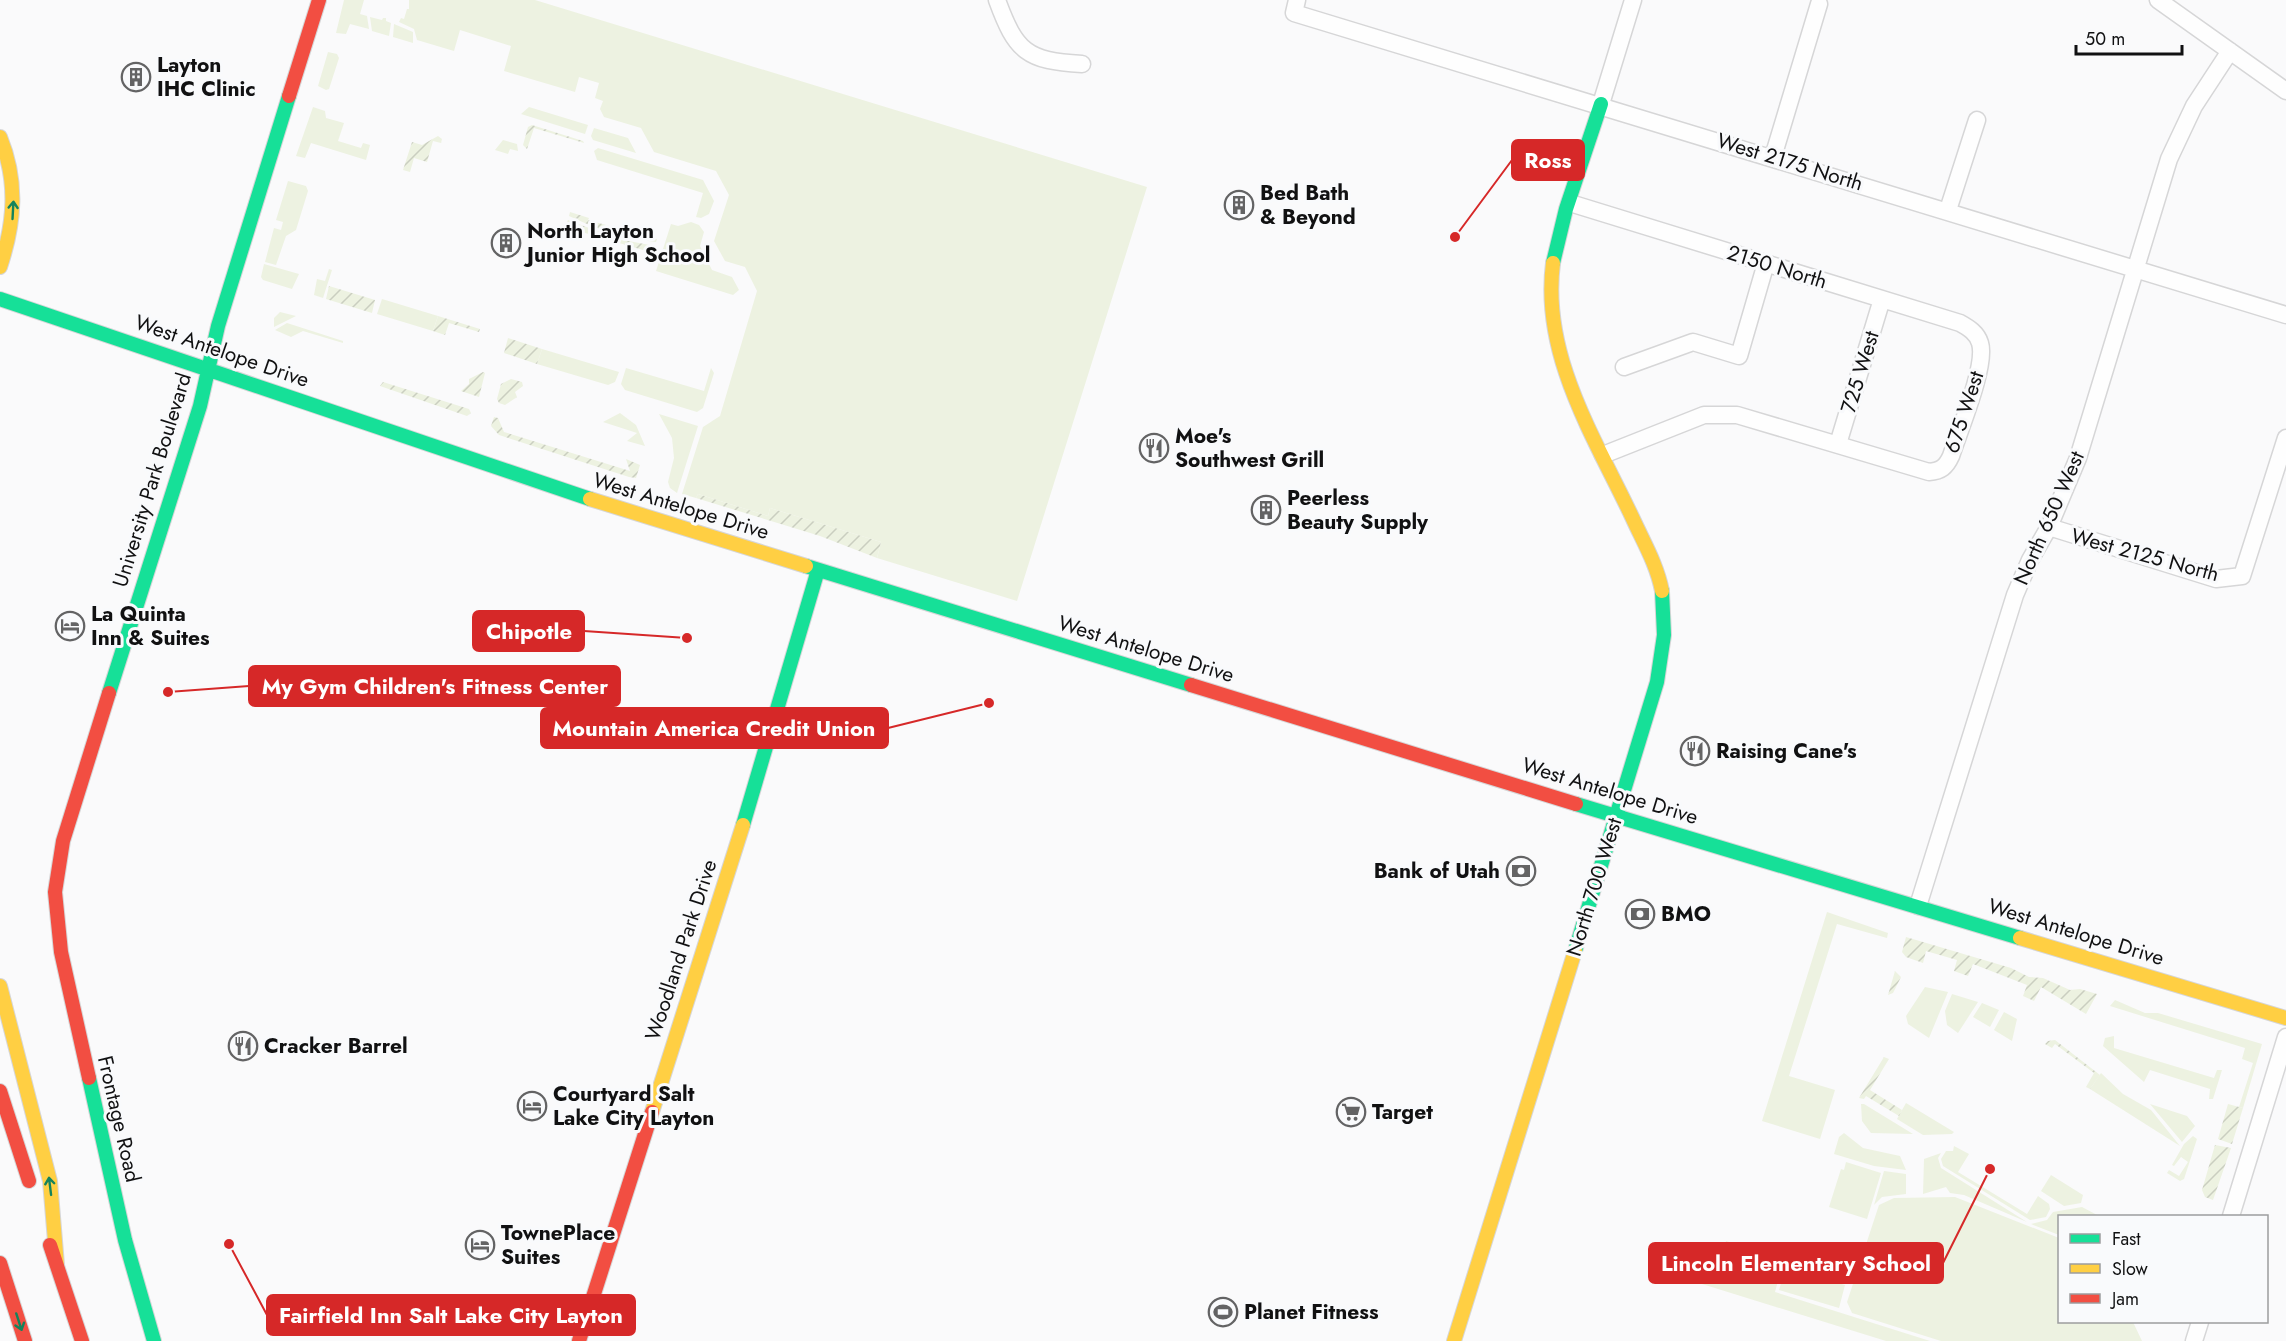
<svg xmlns="http://www.w3.org/2000/svg" width="2286" height="1341" font-family="Jost,sans-serif">
  <defs>
    <pattern id="garden-furrows" width="10" height="10" patternUnits="userSpaceOnUse" patternTransform="scale(1.5)"><rect width="10" height="10" fill="#edf2e1"/><path d="M-1 1l2-2M0 10L10 0M9 11l2-2" fill="none" stroke="#cacec0"/></pattern>
  </defs>
  <rect width="100%" height="100%" fill="#fafafb"/>
  <path fill="#edf2e1" d="M 344,0 L 364,0 L 360,14 L 367,16 L 369,29 L 350,24 L 346,34 L 336,33 Z
    M 409,0 L 535,0 L 1147,187 L 1017,601 L 877,558 L 881,542 L 770,508 L 768,516 L 698,494 L 696,498 L 682,494 L 703,427 L 720,416 L 757,291 L 745,267 L 725,261 L 714,241 L 729,195 L 716,171 L 654,152 L 641,128 L 604,117 L 600,109 L 603,101 L 595,98 L 599,83 L 579,77 L 575,92 L 504,71 L 511,46 L 460,30 L 454,51 L 417,40 L 414,29 L 399,22 L 401,18 L 404,19 L 407,9 L 409,9 Z
    M 370,17 L 382,20 L 383,18 L 386,18 L 386,21 L 391,23 L 389,36 L 372,31 Z
    M 394,24 L 413,32 L 413,43 L 393,37 Z
    M 328,52 L 337,54 L 339,58 L 329,89 L 326,90 L 318,86 Z
    M 313,107 L 325,111 L 326,118 L 344,123 L 338,141 L 361,148 L 363,143 L 370,145 L 366,160 L 311,143 L 305,158 L 296,156 Z
    M 529,107 L 588,125 L 585,134 L 521,114 Z
    M 594,128 L 628,138 L 636,153 L 593,140 L 591,136 Z
    M 503,140 L 517,144 L 518,151 L 510,149 L 508,154 L 495,150 Z
    M 598,148 L 703,180 L 714,201 L 709,214 L 701,218 L 696,217 L 703,193 L 597,160 L 594,151 Z
    M 288,181 L 306,186 L 308,191 L 296,230 L 286,236 L 276,265 L 265,262 L 274,228 L 281,230 L 283,222 L 276,220 Z
    M 691,222 L 699,225 L 704,232 L 700,246 L 712,270 L 732,277 L 739,290 L 733,295 L 656,271 L 671,224 L 678,226 Z
    M 264,264 L 299,274 L 292,289 L 263,280 L 261,277 Z
    M 329,269 L 332,270 L 323,298 L 314,295 L 317,279 L 325,281 Z
    M 382,299 L 438,316 L 433,331 L 377,314 Z
    M 280,312 L 296,316 L 274,327 L 274,318 Z
    M 287,323 L 343,341 L 343,343 L 303,331 L 291,337 L 275,330 Z
    M 542,349 L 619,372 L 615,382 L 608,385 L 537,364 Z
    M 626,368 L 704,391 L 711,368 L 714,373 L 703,408 L 697,412 L 625,390 L 621,384 Z
    M 620,413 L 636,425 L 645,446 L 627,441 L 637,433 L 603,422 Z
    M 659,414 L 698,426 L 677,493 L 670,488 L 668,482 L 674,458 L 672,438 Z
    M 1827,912 L 1888,933 L 1887,938 L 1837,924 L 1789,1076 L 1835,1090 L 1820,1139 L 1762,1121 Z
    M 1925,987 L 1948,992 L 1929,1038 L 1908,1024 L 1906,1016 Z
    M 1952,994 L 1978,1002 L 1958,1033 L 1947,1025 L 1945,1011 Z
    M 2115,1000 L 2145,1013 L 2158,1013 L 2262,1044 L 2243,1108 L 2239,1107 L 2253,1063 L 2242,1059 L 2245,1048 L 2110,1006 Z
    M 1982,1003 L 1999,1010 L 1990,1027 L 1973,1017 Z
    M 2004,1012 L 2017,1019 L 2012,1041 L 1994,1030 Z
    M 2114,1036 L 2114,1048 L 2214,1078 L 2217,1070 L 2222,1070 L 2213,1099 L 2209,1099 L 2210,1089 L 2150,1070 L 2144,1082 L 2103,1046 L 2105,1038 Z
    M 2101,1073 L 2123,1094 L 2151,1110 L 2180,1146 L 2090,1089 Z
    M 1906,1103 L 1954,1132 L 1952,1134 L 1923,1135 L 1897,1119 Z
    M 1861,1104 L 1864,1104 L 1913,1134 L 1871,1133 L 1862,1121 Z
    M 2150,1104 L 2187,1116 L 2195,1126 L 2182,1142 Z
    M 1844,1133 L 1863,1148 L 1900,1156 L 1906,1170 L 1874,1166 L 1834,1154 L 1839,1137 Z
    M 2193,1136 L 2197,1139 L 2184,1179 L 2180,1181 L 2167,1173 L 2169,1170 L 2179,1176 L 2188,1162 L 2181,1157 L 2174,1166 L 2172,1165 L 2184,1144 Z
    M 1954,1146 L 1969,1154 L 1958,1172 L 2027,1214 L 2038,1196 L 2049,1204 L 2050,1209 L 2046,1217 L 2030,1220 L 1943,1166 L 1941,1159 L 1946,1151 L 1953,1151 Z
    M 1941,1153 L 1938,1158 L 1941,1168 L 2027,1222 L 1964,1195 L 1950,1193 L 1946,1187 L 1923,1194 L 1924,1159 Z
    M 1846,1162 L 1881,1173 L 1867,1219 L 1829,1207 L 1841,1169 L 1844,1170 Z
    M 1884,1171 L 1906,1174 L 1906,1194 L 1882,1197 L 1874,1205 Z
    M 2051,1175 L 2083,1195 L 2081,1203 L 2064,1206 L 2041,1191 Z
    M 1955,1197 L 2059,1238 L 2060,1322 L 2133,1322 L 2142,1341 L 1941,1341 L 1852,1313 L 1847,1302 L 1879,1205 L 1894,1198 Z
    M 2082,1207 L 2099,1216 L 2060,1216 L 2059,1235 L 2031,1224 L 2047,1220 L 2053,1212 Z
    M 1726,1241 L 1784,1259 L 1775,1292 L 1930,1341 L 1886,1341 L 1702,1284 L 1714,1246 L 1723,1249 Z
    M 1786,1267 L 1845,1285 L 1839,1308 L 1779,1290 Z"/>
  <path fill="url(#garden-furrows)" d="M 532,125 L 583,141 L 584,143 L 534,128 L 527,149 L 523,145 L 528,127 Z
    M 438,136 L 442,139 L 441,143 L 433,141 L 427,162 L 414,158 L 410,172 L 403,170 L 412,142 L 422,145 Z
    M 570,212 L 589,218 L 588,220 L 657,239 L 656,242 C 625,239 597,229 569,216 Z
    M 568,220 L 618,239 L 655,246 L 653,253 L 565,227 Z
    M 329,286 L 375,300 L 372,313 L 326,299 Z
    M 438,316 L 480,329 L 479,332 L 449,323 L 445,335 L 433,331 Z
    M 508,338 L 542,349 L 537,364 L 504,353 Z
    M 483,372 L 485,373 L 479,397 L 461,391 L 469,384 L 469,379 Z
    M 511,379 L 522,382 L 523,386 L 515,392 L 517,397 L 505,405 L 499,403 L 497,399 L 501,384 Z
    M 383,382 L 469,409 L 471,413 L 467,416 L 380,386 Z
    M 494,417 L 498,418 L 504,432 L 630,471 L 626,459 L 640,465 L 636,478 L 629,477 L 499,435 L 491,426 Z
    M 698,494 L 768,516 L 770,508 L 881,542 L 877,558 L 820,536 L 696,498 Z
    M 1906,937 L 2011,968 L 2029,977 L 2043,978 L 2070,990 L 2080,989 L 2097,994 L 2086,1014 L 2041,987 L 2034,1001 L 2023,996 L 2027,985 L 1973,964 L 1968,976 L 1954,971 L 1957,960 L 1926,951 L 1923,963 L 1906,957 L 1902,952 Z
    M 1895,971 L 1901,977 L 1893,993 L 1888,995 Z
    M 2055,1040 L 2100,1075 L 2090,1089 L 2086,1087 L 2094,1073 L 2055,1044 L 2052,1048 L 2045,1044 L 2048,1041 Z
    M 1884,1057 L 1889,1059 L 1870,1090 L 1902,1110 L 1899,1116 L 1866,1096 L 1864,1099 L 1859,1098 Z
    M 2228,1104 L 2243,1108 L 2232,1144 L 2218,1139 Z
    M 2215,1145 L 2231,1148 L 2213,1200 L 2205,1197 L 2202,1190 Z"/>
  <g fill="none" stroke-linecap="round" stroke-linejoin="round">
    <g stroke="#d6d6d7" stroke-width="19">
      <path id="street" d="M 997,0 C 1016,52 1027,61 1082,64
        M 1297,0 L 1294,13 L 2286,315
        M 2158,0 L 2286,91
        M 1601,104 L 1633,0
        M 1773,157 L 1819,4
        M 1570,203 L 1960,323 C 1969,328 1977,333 1980,343 C 1987,365 1959,431 1951,456 C 1946,467 1941,471 1929,472 L 1737,415 L 1704,415 L 1603,455
        M 1948,210 L 1977,120
        M 1624,367 L 1693,342 L 1739,356 L 1766,263
        M 1838,444 L 1882,299
        M 2049,527 L 2216,579 L 2242,576 L 2286,438
        M 1918,906 L 2015,595 L 2030,560 L 2049,527 L 2078,458 L 2169,159 L 2194,106 L 2230,51
        M 2231,1216 L 2286,1037
        M 2194,1341 L 2200,1322"/>
    </g>
    <g stroke="#d6d6d7" stroke-width="16">
      <path id="fast" d="M 1553,263 L 1566,209 L 1601,104
        M 0,299 C 197,364 393,434 590,499
        M 806,566 L 1191,685
        M 109,693 L 200,406 L 218,326 L 289,96
        M 1576,804 L 2020,938
        M 743,825 L 818,570
        M 1575,951 L 1657,682 L 1664,635 L 1662,591
        M 89,1078 L 125,1240 L 154,1341"/>
    </g>
    <g stroke="#d6d6d7" stroke-width="16">
      <path id="slow" d="M 0,137 C 18,181 15,222 0,267
        M 1553,263 C 1541,356 1595,438 1633,519 C 1644,543 1657,565 1662,591
        M 590,499 L 806,566
        M 2020,938 L 2286,1018
        M 0,986 L 50,1181 L 57,1265
        M 652,1112 L 743,825
        M 1454,1341 L 1575,951"/>
    </g>
    <g stroke="#d6d6d7" stroke-width="16">
      <path id="jam" d="M 289,96 L 319,0
        M 1191,685 L 1576,804
        M 89,1078 L 61,952 L 55,892 L 63,841 L 109,693
        M 0,1091 L 29,1181
        M 50,1245 L 82,1341
        M 0,1263 L 25,1341
        M 579,1341 L 652,1112"/>
    </g>
    <use href="#street" stroke="#fefefe" stroke-width="16"/>
    <use href="#fast" stroke="#16e098" stroke-width="14"/>
    <use href="#slow" stroke="#ffcf43" stroke-width="14"/>
    <use href="#jam" stroke="#f24e42" stroke-width="14"/>
  </g>
  <defs><path id="oneway-shaft" d="M-6 0H5M1.5-3L5.5 0L1.5 3" fill="none" stroke-width="1.6" stroke-linecap="round" stroke-linejoin="round" transform="scale(1.5)"/></defs>
  <g stroke="#14835c">
    <use href="#oneway-shaft" transform="translate(13 210) rotate(-87)"/>
    <use href="#oneway-shaft" transform="translate(50 1186) rotate(-97)"/>
    <use href="#oneway-shaft" transform="translate(19 1322) rotate(72)"/>
  </g>
  <defs>
    <g id="building-ring" transform="scale(1.5)"><circle r="9.5" fill="#f9fafc" stroke="#636364" stroke-width="1.5"/><path d="M-4-6H4V6H1V3H-1V6H-4ZM-2.5-4.3h1.7v1.8h-1.7ZM.8-4.3h1.7v1.8H.8ZM-2.5-1h1.7V.8h-1.7ZM.8-1h1.7V.8H.8Z" fill="#636364"/></g>
    <g id="restaurant-ring" transform="scale(1.5)"><circle r="9.5" fill="#f9fafc" stroke="#636364" stroke-width="1.5"/><path d="M-5-6h1v4h1v-4h1v4h1v-4h1v5L-1.5 .5V6h-2V.5L-5-1ZM5-6V6H3V1.5H1.5Q1.5-4 5-6Z" fill="#636364"/></g>
    <g id="hotel-ring" transform="scale(1.5)"><circle r="9.5" fill="#f9fafc" stroke="#636364" stroke-width="1.5"/><path d="M-6-4.5h1.5V1H6V5H4.5V3h-9V5H-6ZM-4 0a1.8 1.8 0 1 1 3.6 0ZM.5 0V-2.5h3Q6-2.5 6 0Z" fill="#636364"/></g>
    <g id="bank-ring" transform="scale(1.5)"><circle r="9.5" fill="#f9fafc" stroke="#636364" stroke-width="1.5"/><path d="M-6-4H6V4H-6ZM0-2.3a2.3 2.3 0 1 0 0 4.6a2.3 2.3 0 1 0 0-4.6Z" fill="#636364"/></g>
    <g id="supermarket-ring" transform="scale(1.5)"><circle r="9.5" fill="#f9fafc" stroke="#636364" stroke-width="1.5"/><path d="M-6-5.5h2.5l.6 2H6L4.5 2H-2.5L-4.4-4H-6ZM-1.5 3.2a1.3 1.3 0 1 0 .1 0ZM3 3.2a1.3 1.3 0 1 0 .1 0Z" fill="#636364"/></g>
    <g id="stadium-ring" transform="scale(1.5)"><circle r="9.5" fill="#f9fafc" stroke="#636364" stroke-width="1.5"/><path d="M0-5a6.5 5 0 1 0 0 10a6.5 5 0 1 0 0-10ZM-3.5-1.8h7v3.6h-7Z" fill="#636364"/></g>
  </defs>
  <g fill-rule="evenodd">
    <use href="#building-ring" x="136" y="77"/>
    <use href="#building-ring" x="1239" y="205"/>
    <use href="#building-ring" x="506" y="243"/>
    <use href="#restaurant-ring" x="1154" y="448"/>
    <use href="#building-ring" x="1266" y="510"/>
    <use href="#hotel-ring" x="70" y="626"/>
    <use href="#restaurant-ring" x="1695" y="751"/>
    <use href="#bank-ring" x="1521" y="871"/>
    <use href="#bank-ring" x="1640" y="914"/>
    <use href="#restaurant-ring" x="243" y="1046"/>
    <use href="#hotel-ring" x="532" y="1106"/>
    <use href="#supermarket-ring" x="1351" y="1112"/>
    <use href="#hotel-ring" x="480" y="1245"/>
    <use href="#stadium-ring" x="1223" y="1312"/>
  </g>
  <g text-anchor="middle" stroke-width="6" stroke-linejoin="round" paint-order="stroke">
    <g font-size="21" font-weight="bold" fill="#111112" stroke="#f9fafc" text-anchor="start">
      <text x="157" y="72">Layton<tspan x="157" dy="24">IHC Clinic</tspan></text>
      <text x="1260" y="200">Bed Bath<tspan x="1260" dy="24">&amp; Beyond</tspan></text>
      <text x="527" y="238">North Layton<tspan x="527" dy="24">Junior High School</tspan></text>
      <text x="1175" y="443">Moe's<tspan x="1175" dy="24">Southwest Grill</tspan></text>
      <text x="1287" y="505">Peerless<tspan x="1287" dy="24">Beauty Supply</tspan></text>
      <text x="91" y="621">La Quinta<tspan x="91" dy="24">Inn &amp; Suites</tspan></text>
      <text x="1716" y="758">Raising Cane's</text>
      <text x="1500" y="878" text-anchor="end">Bank of Utah</text>
      <text x="1661" y="921">BMO</text>
      <text x="264" y="1053">Cracker Barrel</text>
      <text x="553" y="1101">Courtyard Salt<tspan x="553" dy="24">Lake City Layton</tspan></text>
      <text x="1372" y="1119">Target</text>
      <text x="501" y="1240">TownePlace<tspan x="501" dy="24">Suites</tspan></text>
      <text x="1244" y="1319">Planet Fitness</text>
    </g>
    <g font-size="21" fill="#111112" stroke="#f9fafc">
      <text transform="translate(1790 162) rotate(17)" y="7">West 2175 North</text>
      <text transform="translate(1777 267) rotate(17)" y="7">2150 North</text>
      <text transform="translate(222 351) rotate(19)" y="7">West Antelope Drive</text>
      <text transform="translate(1860 372) rotate(-73)" y="7">725 West</text>
      <text transform="translate(1964 412) rotate(-72)" y="7">675 West</text>
      <text transform="translate(152 480) rotate(-73)" y="7">University Park Boulevard</text>
      <text transform="translate(681 506) rotate(17)" y="7">West Antelope Drive</text>
      <text transform="translate(2049 518) rotate(-66)" y="7">North 650 West</text>
      <text transform="translate(2145 555) rotate(15)" y="7">West 2125 North</text>
      <text transform="translate(1146 649) rotate(17)" y="7">West Antelope Drive</text>
      <text transform="translate(1610 791) rotate(17)" y="7">West Antelope Drive</text>
      <text transform="translate(1594 887) rotate(-73)" y="7">North 700 West</text>
      <text transform="translate(2076 932) rotate(17)" y="7">West Antelope Drive</text>
      <text transform="translate(681 950) rotate(-72)" y="7">Woodland Park Drive</text>
      <text transform="translate(119 1119) rotate(77)" y="7">Frontage Road</text>
    </g>
  </g>
  <path fill="none" stroke="#d62828" stroke-width="2" d="M1455 237L1512 160M687 638L584 631M168 692L249 686M989 703L888 728M1990 1169L1943 1263M229 1244L267 1315"/>
  <g fill="#d62828" stroke="#f9fafc" stroke-width="2">
    <circle cx="1455" cy="237" r="6"/>
    <circle cx="687" cy="638" r="6"/>
    <circle cx="168" cy="692" r="6"/>
    <circle cx="989" cy="703" r="6"/>
    <circle cx="1990" cy="1169" r="6"/>
    <circle cx="229" cy="1244" r="6"/>
  </g>
  <g fill="#d62828" stroke="#d62828" stroke-width="2">
    <rect x="1512" y="140" width="72" height="40" rx="6"/>
    <rect x="473" y="611" width="111" height="40" rx="6"/>
    <rect x="249" y="666" width="371" height="40" rx="6"/>
    <rect x="541" y="708" width="347" height="40" rx="6"/>
    <rect x="1649" y="1243" width="294" height="40" rx="6"/>
    <rect x="267" y="1295" width="368" height="40" rx="6"/>
  </g>
  <g font-size="22" text-anchor="middle" font-weight="bold" fill="#fff">
    <text x="1548" y="168">Ross</text>
    <text x="529" y="639">Chipotle</text>
    <text x="435" y="694">My Gym Children's Fitness Center</text>
    <text x="714" y="736">Mountain America Credit Union</text>
    <text x="1796" y="1271">Lincoln Elementary School</text>
    <text x="451" y="1323">Fairfield Inn Salt Lake City Layton</text>
  </g>
  <rect x="2058" y="1215" width="210" height="108" fill="#f9fafc" stroke="#9c9d9e" stroke-width="1.5"/>
  <rect x="2070" y="1234" width="30" height="9" fill="#16e098" stroke="#9c9d9e" stroke-width="1.5"/>
  <text x="2112" y="1245" font-size="18" fill="#111112">Fast</text>
  <rect x="2070" y="1264" width="30" height="9" fill="#ffcf43" stroke="#9c9d9e" stroke-width="1.5"/>
  <text x="2112" y="1275" font-size="18" fill="#111112">Slow</text>
  <rect x="2070" y="1294" width="30" height="9" fill="#f24e42" stroke="#9c9d9e" stroke-width="1.5"/>
  <text x="2112" y="1305" font-size="18" fill="#111112">Jam</text>
  <path d="M2076 45v9h106v-9" fill="none" stroke="#111112" stroke-width="3"/>
  <text x="2085" y="45" font-size="18" fill="#111112" stroke="#f9fafc" stroke-width="4.5" paint-order="stroke">50 m</text>
</svg>
